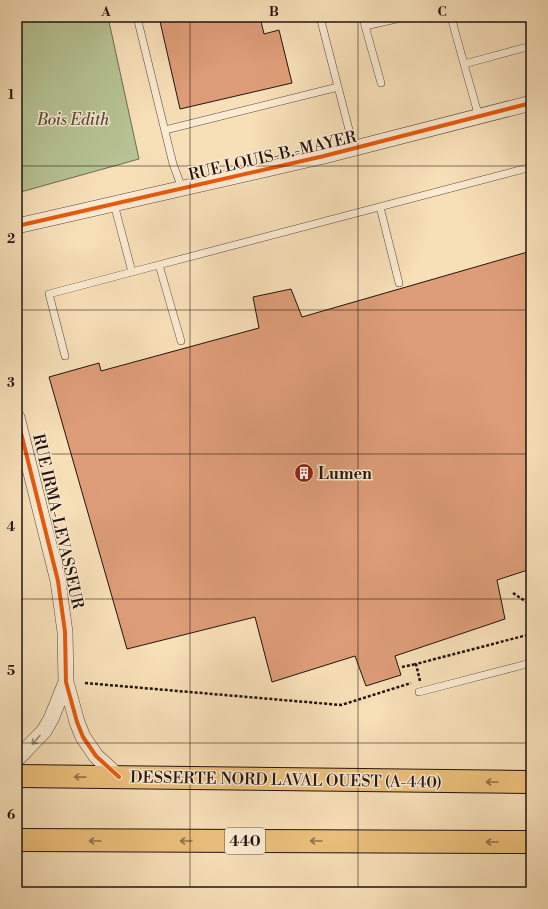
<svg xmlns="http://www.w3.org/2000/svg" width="548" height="909" font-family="'Libre Bodoni',serif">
  <rect width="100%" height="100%" fill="#f7dfb8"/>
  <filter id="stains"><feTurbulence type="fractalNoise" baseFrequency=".005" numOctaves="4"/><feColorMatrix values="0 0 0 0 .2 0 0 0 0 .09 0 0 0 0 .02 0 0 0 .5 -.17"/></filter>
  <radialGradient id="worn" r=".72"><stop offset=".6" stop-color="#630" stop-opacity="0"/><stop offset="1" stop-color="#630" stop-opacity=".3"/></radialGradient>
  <path fill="#b6c394" stroke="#6c6c51" d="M 17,17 L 108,17 L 139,159 L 17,193 Z"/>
  <path fill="#dd9d78" stroke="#22140e" d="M 159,17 L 260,17 L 264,34 L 279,30 L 292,83 L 180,109 Z
    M 531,251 L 531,569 L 497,580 L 505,619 L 395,656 L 401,675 L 366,686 L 355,656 L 272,682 L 255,617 L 127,649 L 49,377 L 99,363 L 101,371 L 259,328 L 253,297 L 291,289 L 302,317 Z"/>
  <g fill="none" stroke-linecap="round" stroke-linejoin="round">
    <g stroke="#574738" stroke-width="8">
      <path id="lane" d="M 137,17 L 173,164 L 182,188
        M 320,17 L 354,149
        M 363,17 L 365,26 L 405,17
        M 451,17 L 464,64
        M 365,26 L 381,83
        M 479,117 L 464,64 L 531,46
        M 165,130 L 338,87
        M 114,204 L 132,272 L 531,167
        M 380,207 L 399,283
        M 159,265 L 181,341
        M 65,356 L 49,294 L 132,272
        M 419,692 L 531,663"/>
    </g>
    <g stroke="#574738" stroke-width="16">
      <path id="street" d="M 17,226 L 324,156 L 531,103
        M 17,417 L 58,581 L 65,632 L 66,682 L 77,722 L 83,737 L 96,756 L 119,777
        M 17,759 L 44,731 L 51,719 L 66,682"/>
    </g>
    <g stroke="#22140e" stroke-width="24">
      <path id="primary" d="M 17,776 L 531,782"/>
    </g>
    <g stroke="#22140e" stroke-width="24">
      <path id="highway" d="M 17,840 L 531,842"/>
    </g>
    <path stroke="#22140e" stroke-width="2.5" stroke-dasharray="3 2" stroke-linecap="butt" d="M 513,593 L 531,605
      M 402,667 L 416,664
      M 420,681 L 416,664 L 531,634
      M 85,683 L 341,705 L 411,683"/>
    <use href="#lane" stroke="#faead1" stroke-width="7"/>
    <use href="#street" stroke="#faead1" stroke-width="15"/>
    <use href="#primary" stroke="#ecc07c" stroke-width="22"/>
    <use href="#highway" stroke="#ecc07c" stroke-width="22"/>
    <g stroke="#faead1" stroke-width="6">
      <path id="cycleway" d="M 17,226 L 324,156 L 531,103
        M 17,417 L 58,581 L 65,632 L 66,682 L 77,722 L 83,737 L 96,756 L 119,777"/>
    </g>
    <use href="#cycleway" stroke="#e8590c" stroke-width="4"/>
  </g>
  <defs><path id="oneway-shaft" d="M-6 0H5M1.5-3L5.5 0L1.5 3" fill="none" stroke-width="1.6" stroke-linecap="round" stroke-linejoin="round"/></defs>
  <use stroke="#998a79" href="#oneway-shaft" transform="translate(36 740) rotate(132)"/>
  <g stroke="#91734a">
    <use href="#oneway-shaft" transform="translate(80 777) rotate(-179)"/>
    <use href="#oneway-shaft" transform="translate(492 782) rotate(-180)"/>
    <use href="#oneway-shaft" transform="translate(95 841) rotate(-180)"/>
    <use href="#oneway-shaft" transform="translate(186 841) rotate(-180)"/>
    <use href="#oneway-shaft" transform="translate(316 841) rotate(-180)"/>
    <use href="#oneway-shaft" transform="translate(492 842) rotate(-180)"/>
  </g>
  <path fill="none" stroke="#22140e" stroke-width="1" stroke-opacity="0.55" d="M 190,17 L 190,892M 358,17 L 358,892M 17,166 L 531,166M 17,310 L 531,310M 17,454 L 531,454M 17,599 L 531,599M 17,743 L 531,743"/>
  <defs>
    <g id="building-disc" transform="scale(1)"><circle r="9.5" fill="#8f2418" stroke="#faead1"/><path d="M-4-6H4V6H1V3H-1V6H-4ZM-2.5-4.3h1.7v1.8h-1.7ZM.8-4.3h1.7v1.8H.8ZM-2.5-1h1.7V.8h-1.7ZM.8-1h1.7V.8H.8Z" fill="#fff"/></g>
  </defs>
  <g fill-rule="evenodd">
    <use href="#building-disc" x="304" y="473"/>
  </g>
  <g text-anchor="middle" stroke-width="3" stroke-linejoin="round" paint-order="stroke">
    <rect fill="#faead1" stroke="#635448" stroke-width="1" x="225" y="828" width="40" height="26" rx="3"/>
    <g font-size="15" font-weight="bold" fill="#22140e">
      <text x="245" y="846">440</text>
    </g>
    <g font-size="16" font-style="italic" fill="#56513d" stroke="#faead1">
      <text x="73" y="125">Bois Edith</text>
    </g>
    <g font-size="16" fill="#22140e" stroke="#faead1">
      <text transform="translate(272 155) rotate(-13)" y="6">RUE LOUIS-B.-MAYER</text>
      <text transform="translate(59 521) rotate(77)" y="6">RUE IRMA-LEVASSEUR</text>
      <text transform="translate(286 779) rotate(1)" y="6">DESSERTE NORD LAVAL OUEST (A-440)</text>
    </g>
    <g font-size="16" font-weight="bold" fill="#22140e" stroke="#faead1" text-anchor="start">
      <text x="318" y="479">Lumen</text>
    </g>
  </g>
  <rect width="548" height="909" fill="none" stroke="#f7dfb8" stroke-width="44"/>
  <rect x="22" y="22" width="504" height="865" fill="none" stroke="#22140e" stroke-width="1.5"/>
  <g font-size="13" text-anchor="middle" font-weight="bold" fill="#22140e">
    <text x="106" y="16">A</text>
    <text x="274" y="16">B</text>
    <text x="442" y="16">C</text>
    <text x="11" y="99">1</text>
    <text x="11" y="243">2</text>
    <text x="11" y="387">3</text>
    <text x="11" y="531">4</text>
    <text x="11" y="675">5</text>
    <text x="11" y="819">6</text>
  </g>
  <rect width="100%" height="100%" filter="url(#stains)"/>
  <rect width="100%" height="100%" fill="url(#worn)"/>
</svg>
